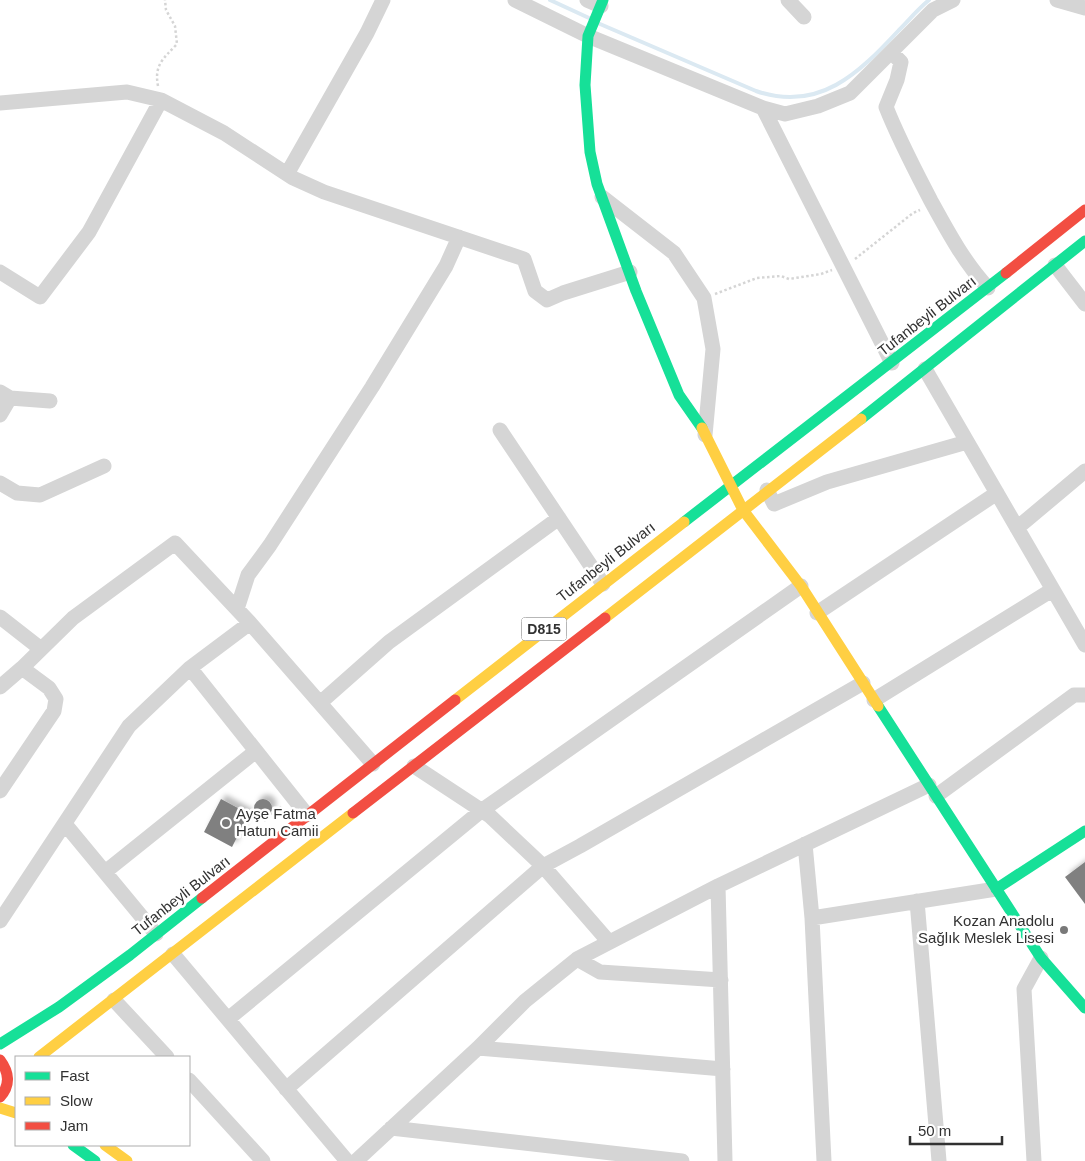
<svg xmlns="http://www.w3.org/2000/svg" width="1085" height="1161" font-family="Helvetica,sans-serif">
  <defs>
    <filter id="shadow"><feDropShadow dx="4.5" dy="-4.5" stdDeviation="2.5" flood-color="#0004"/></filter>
  </defs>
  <rect width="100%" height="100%" fill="#fff"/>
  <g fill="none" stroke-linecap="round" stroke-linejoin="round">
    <path stroke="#dbe9f2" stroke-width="4" d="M 550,0 L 589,18
      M 600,24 L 756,91 C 819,113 859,73 899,30 C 909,20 918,9 929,0"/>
  </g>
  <path fill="#808080" filter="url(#shadow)" d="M 221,799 L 249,814 L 232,847 L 204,832 Z
    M254 808a9 9 0 1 1 18 0a9 9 0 1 1-18 0Z
    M 1085,862 L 1085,904 L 1065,877 Z"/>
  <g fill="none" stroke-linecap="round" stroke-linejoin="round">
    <path stroke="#d5d5d5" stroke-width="2.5" stroke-dasharray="2.5 2.5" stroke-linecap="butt" d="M 158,86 C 154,65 163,59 177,44 L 175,26 L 166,10 L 165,0
      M 855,259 L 913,213 L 920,210
      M 715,294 L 757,278 L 781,276 L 789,279 L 821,274 L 832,270
      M 264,821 L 282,806"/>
    <path stroke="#d5d5d5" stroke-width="15" d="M 515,0 L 588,36 L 763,108 L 785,114 L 818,106 L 850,93 L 933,10 L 953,0
      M 587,0 L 601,6
      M 788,0 L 804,17
      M 1057,0 L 1085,8
      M 892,53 L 901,62 L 897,80 L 886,107 C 899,140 915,170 931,201 C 948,232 964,262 988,288
      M 0,103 L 127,92 L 161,100 L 224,133 L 293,178 L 324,192 L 524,259 L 535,291 L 547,300 L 563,293 L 630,272
      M 763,108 L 892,363
      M 287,174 L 367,33 L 383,0
      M 602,197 L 674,253 L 704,298 L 713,349 L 705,435
      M 1055,265 L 1085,304
      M 0,272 L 40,297 L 89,232 L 161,100
      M 925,369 L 1085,645
      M 0,392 L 10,398 L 50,401
      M 0,415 L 10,398
      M 500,430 L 603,584
      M 0,483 L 17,493 L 40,495 L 104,466
      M 767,490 L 774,504 L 827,482 L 967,442
      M 1017,528 L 1085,471
      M 237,609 L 248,575 L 270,545 L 372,387 L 446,266 L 459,237
      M 817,613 L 997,493
      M 0,617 L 41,649
      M 190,668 L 307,815
      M 0,687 L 22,668 L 73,618 L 175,543 L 250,623 L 373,764
      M 874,700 L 1052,590
      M 320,703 L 389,642 L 559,518
      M 414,766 L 490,816 L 543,866 L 609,942
      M 0,791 L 54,711 L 56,699 L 49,688 L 22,668
      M 936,796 L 1074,695 L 1085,695
      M 65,824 L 156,934
      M 805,844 L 812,918 L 824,1161
      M 105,872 L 256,751
      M 718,886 L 725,1161
      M 917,901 L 939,1161
      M 812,918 L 996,889
      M 0,921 L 129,726 L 190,668 L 250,623
      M 173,954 L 347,1161
      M 577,959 L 600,972 L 721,980
      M 114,1000 L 167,1057
      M 228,1019 L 481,811 L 801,586
      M 478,1048 L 723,1069
      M 189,1080 L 263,1161
      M 286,1089 L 543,866 L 580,846 L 863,683
      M 391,1128 L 682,1161
      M 356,1161 L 478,1048 L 525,1001 L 577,959 L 718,886 L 929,785
      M 1034,1161 L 1024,989 L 1041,958"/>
    <path stroke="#16e098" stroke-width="11" d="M 603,0 L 588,36 L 585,85 L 590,152 L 597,184 L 636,291 L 679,395 L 702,428
      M 861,419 L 1085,241
      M 684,522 L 1006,273
      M 878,706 L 1041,958 L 1085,1008
      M 996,889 L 1085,831
      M 0,1044 L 59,1007 L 130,955 L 202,898
      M 73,1145 L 95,1161"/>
    <path stroke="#ffcf43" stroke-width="11" d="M 702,428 L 743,510 L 801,586 L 878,706
      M 605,618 L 861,419
      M 455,700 L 684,522
      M 39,1057 L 353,813
      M 0,1108 L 16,1113
      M 105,1145 L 127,1161"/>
    <path stroke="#f24e42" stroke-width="11" d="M 1006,273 L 1085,210
      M 353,813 L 605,618
      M 202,898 L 455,700
      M 0,1060 C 9,1072 11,1085 0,1097"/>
  </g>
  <g fill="#797979" stroke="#fff" stroke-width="2">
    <circle cx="226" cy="823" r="5"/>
    <circle cx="1064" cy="930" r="5"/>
  </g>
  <g text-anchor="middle" stroke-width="5" stroke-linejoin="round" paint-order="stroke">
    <rect fill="#fff" stroke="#6f6f6f" stroke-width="1" x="521.5" y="617.5" width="45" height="23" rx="4"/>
    <g font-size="14" font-weight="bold" fill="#313131">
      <text x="544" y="634">D815</text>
    </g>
    <g font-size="15" fill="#313131" stroke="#fff">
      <text transform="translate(927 316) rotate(-38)" y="5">Tufanbeyli Bulvarı</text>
      <text transform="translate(606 562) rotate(-38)" y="5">Tufanbeyli Bulvarı</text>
      <text transform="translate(181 896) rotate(-38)" y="5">Tufanbeyli Bulvarı</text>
    </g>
    <g font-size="15" fill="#313131" stroke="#fff" text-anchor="start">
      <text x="236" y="819">Ayşe Fatma<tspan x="236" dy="17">Hatun Camii</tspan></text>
      <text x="1054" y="926" text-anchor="end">Kozan Anadolu<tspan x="1054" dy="17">Sağlık Meslek Lisesi</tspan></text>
    </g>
  </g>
  <rect x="15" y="1056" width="175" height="90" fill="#ffffff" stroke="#adadad"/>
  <rect x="25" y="1072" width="25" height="8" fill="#16e098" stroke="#adadad"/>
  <text x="60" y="1081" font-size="15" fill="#313131">Fast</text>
  <rect x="25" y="1097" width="25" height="8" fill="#ffcf43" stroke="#adadad"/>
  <text x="60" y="1106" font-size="15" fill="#313131">Slow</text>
  <rect x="25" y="1122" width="25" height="8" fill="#f24e42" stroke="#adadad"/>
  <text x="60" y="1131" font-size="15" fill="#313131">Jam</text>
  <path d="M910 1136v8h92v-8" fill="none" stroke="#313131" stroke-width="2.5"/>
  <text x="918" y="1136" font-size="15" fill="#313131" stroke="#ffffff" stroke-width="4" paint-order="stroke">50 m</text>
</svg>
